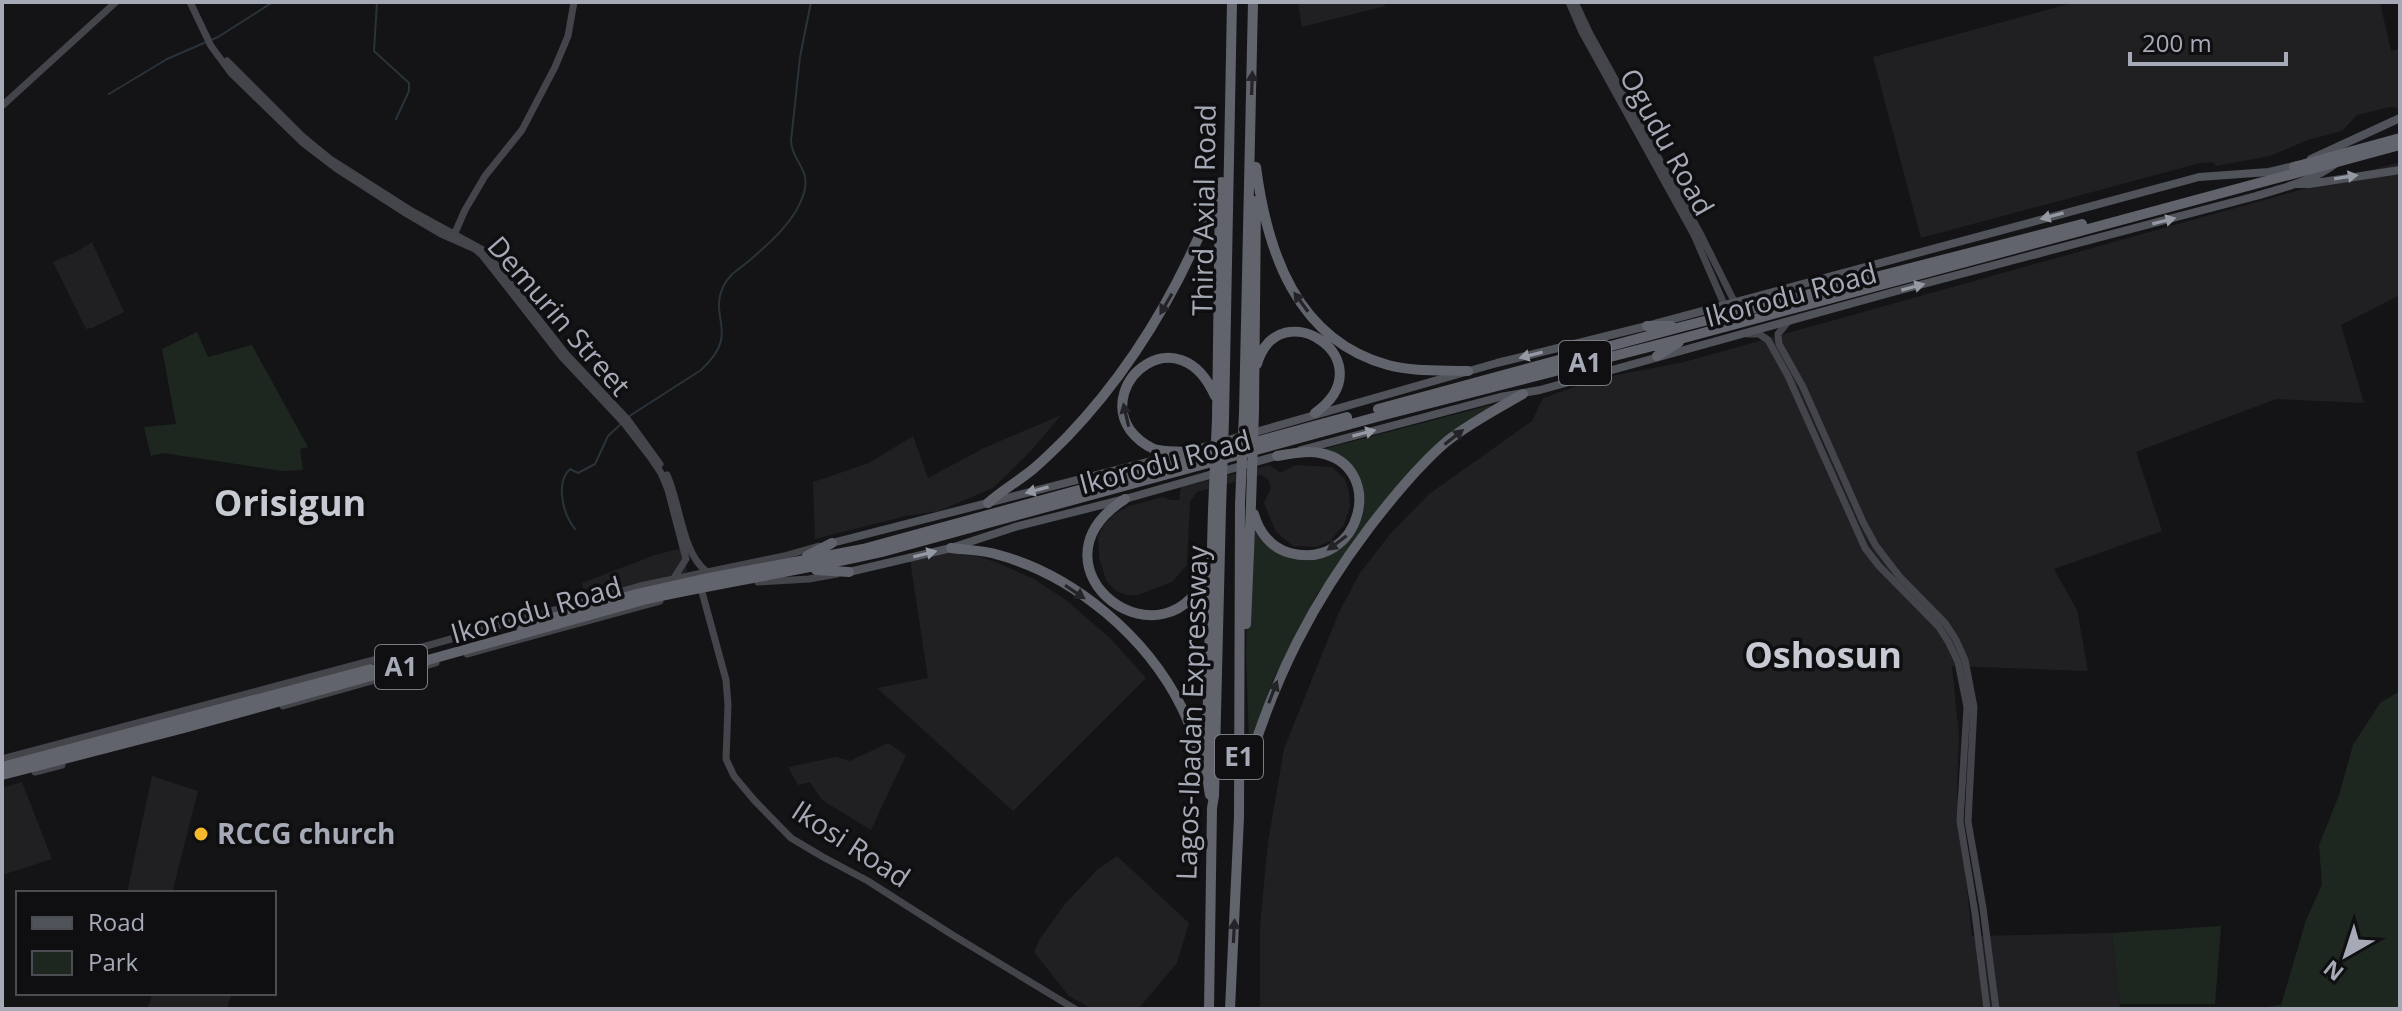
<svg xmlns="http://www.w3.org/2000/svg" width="2402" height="1011" font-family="'Open Sans',sans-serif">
  <rect width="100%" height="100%" fill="#141416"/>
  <path fill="#202023" d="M 1298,2 L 1384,2 L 1385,6 L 1302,27 Z
    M 2076,2 L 2380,2 L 2391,51 L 2400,49 L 2400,108 L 2389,107 L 2357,115 L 2342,131 L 2308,140 L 2270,156 L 2216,166 L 2213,162 L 2200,163 L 1921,238 L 1873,57 Z
    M 2400,162 L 2400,295 L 2341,325 L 2364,403 L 2276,399 L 2136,452 L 2162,531 L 2054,569 L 2077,610 L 2088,671 L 1952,666 L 1959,735 L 1957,793 L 1972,936 L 2112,933 L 2120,1004 L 2119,1009 L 1260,1009 L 1260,926 L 1268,842 L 1284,749 L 1339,612 L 1360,573 L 1390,534 L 1429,494 L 1532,421 L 1543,398 L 1601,378 L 1684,362 Z
    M 92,242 L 124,312 L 92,328 L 86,329 L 53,262 L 76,252 Z
    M 1061,415 L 1031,451 L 993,488 L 939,511 L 906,516 L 815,539 L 813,482 L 869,463 L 913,436 L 928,478 L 984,448 Z
    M 1270,465 L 1280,473 L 1296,465 L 1332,467 L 1345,479 L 1349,492 L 1350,506 L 1344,525 L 1330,541 L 1317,547 L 1293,546 L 1276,532 L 1264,503 L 1271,488 L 1268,479 L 1261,475 L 1197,492 L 1190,502 L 1187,565 L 1172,582 L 1138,595 L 1127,595 L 1116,591 L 1106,580 L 1099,558 L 1098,536 L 1104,525 L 1113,515 L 1129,506 L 1163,497 L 1171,500 L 1179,500 L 1181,487 Z
    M 683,548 L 687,572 L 585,598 L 582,583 L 655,555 Z
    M 960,550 L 998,563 L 1034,579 L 1066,600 L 1111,639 L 1146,678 L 1013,811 L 877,688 L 928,678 L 910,560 Z
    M 888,743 L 906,755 L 871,830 L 822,800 L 810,782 L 798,785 L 788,767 L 836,757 L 850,761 Z
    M 152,776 L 198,791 L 172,893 L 127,893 Z
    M 22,782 L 52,859 L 2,875 L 2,788 Z
    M 1117,856 L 1189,923 L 1177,963 L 1138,1009 L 1092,1009 L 1069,996 L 1034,952 L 1039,940 L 1065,904 L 1098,869 Z
    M 153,993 L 232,993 L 227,1009 L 147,1009 Z"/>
  <path fill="#1e2620" d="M 197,332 L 208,357 L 252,345 L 308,447 L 300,449 L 303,470 L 282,471 L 163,453 L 151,456 L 144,427 L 176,424 L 162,349 Z
    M 1491,405 L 1492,407 L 1466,423 L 1345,554 L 1316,596 L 1272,682 L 1252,743 L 1249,742 L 1246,653 L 1247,587 L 1254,550 L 1253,527 C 1262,536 1274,551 1286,556 C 1330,574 1365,534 1363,492 L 1324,449 Z
    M 2400,691 L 2400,1009 L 2250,1009 L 2281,1005 L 2306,920 L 2322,885 L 2319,845 L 2339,795 L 2353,745 L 2380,703 Z
    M 2221,926 L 2215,1004 L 2120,1004 L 2112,933 Z"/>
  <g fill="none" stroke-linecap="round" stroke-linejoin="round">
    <path stroke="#2a333a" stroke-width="2" d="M 377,2 L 374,51 L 409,83 L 409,91 L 396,119
      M 109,94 L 167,59 L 218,37 L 273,2
      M 628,417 L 701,370 C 742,332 707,319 724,285 C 731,272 740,269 750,260 C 771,242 796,220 804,193 C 811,168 792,162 791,141 L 800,57 L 811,2
      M 575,529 C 563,514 555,483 570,469 L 578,473 L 595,464 L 608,436 L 621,424"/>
    <path stroke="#43454b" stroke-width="7" d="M 190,2 L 211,46 L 231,73 L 303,143 L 337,169 L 407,214 L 441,234 L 475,249 L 482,255 L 562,357 L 624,423 L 651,458 L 661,473 L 668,490 L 686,559 L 674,578
      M 1569,2 L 1582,32 L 1694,235 L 1724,304
      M 1575,2 L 1589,32 L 1701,235 L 1734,301
      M 227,61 L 302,136 L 330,159 L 410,210 L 485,251 L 566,354 L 628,420 L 660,464
      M 2,106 L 116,2
      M 454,235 L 465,210 L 485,176 L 522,130 L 555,67 L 568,36 L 574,2
      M 1787,323 L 1778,334 L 1779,344 L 1803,387 L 1863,522 L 1876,546 L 1899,576 L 1945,623 L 1956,640 L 1965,660 L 1974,707 L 1968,821 L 1983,908 L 1996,1009
      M 1748,334 L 1759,334 L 1768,340 L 1788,376 L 1865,548 L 1879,566 L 1939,627 L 1949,643 L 1958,662 L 1967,707 L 1960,821 L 1975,913 L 1987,1009
      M 667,475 C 680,503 682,553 706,571
      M 758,582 L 809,579 L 837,574
      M 702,592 L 726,680 L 728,705 L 726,759 L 734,776 L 754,800 L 791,838 L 823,857 L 868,881 L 951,934 L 1075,1009
      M 467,654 L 660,601
      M 283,706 L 436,663
      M 2,759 L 426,646 L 640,586 L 784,556 L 819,546
      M 35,772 L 62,765"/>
    <path stroke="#51535a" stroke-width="8" d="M 2311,159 L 2400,118
      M 2298,184 L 2309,184 L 2400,170
      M 1301,450 L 1500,397 L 1540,390 L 1893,292 L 2256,196 C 2283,188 2312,181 2335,164
      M 832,543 L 1186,452 L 1497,363 L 1647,326 L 2199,177 L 2269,172 L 2298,165
      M 849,572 L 951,548 L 1015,527 L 1125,499 L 1280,455"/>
    <path stroke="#61646c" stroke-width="10" d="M 1256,167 C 1267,251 1296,340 1388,365 C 1414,372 1441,370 1468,371
      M 2294,167 L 2400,138
      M 1647,326 L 1671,326
      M 1657,356 L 1679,342
      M 1257,364 C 1279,289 1388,361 1315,413
      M 1378,409 L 1681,327 L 2082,224
      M 1254,411 L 1256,201
      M 1244,413 L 1253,2
      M 1217,419 L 1220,193
      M 1224,419 L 1232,2
      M 1186,452 C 1176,451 1164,452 1154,449 C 1145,445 1136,438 1130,430 C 1097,381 1179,315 1215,396
      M 1125,499 C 1018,568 1169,680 1209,567
      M 988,503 C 1001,491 1017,482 1032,470 C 1044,460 1056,448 1067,437 C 1138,363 1186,277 1221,182
      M 1254,514 C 1259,532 1271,548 1290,553 C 1361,572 1388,466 1320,453 C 1306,450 1290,454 1277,456
      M 951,548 C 967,550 983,550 999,555 C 1075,576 1147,637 1182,708 C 1192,728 1197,750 1206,771
      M 807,556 L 832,543
      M 816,570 L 849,572
      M 1246,624 L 1251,504
      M 521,627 L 633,595 L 709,578 L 863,549 L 1347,417
      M 1248,766 C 1275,677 1312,603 1369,528 C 1392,498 1417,467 1446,442 C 1470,423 1497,409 1523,394
      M 2,767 L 371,669
      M 2,775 L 184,728 L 647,599 C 725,582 804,570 882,552 L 1384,415 L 1684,338 L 2400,145
      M 1210,795 L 1206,771 L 1213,510
      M 1209,1009 L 1212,808 L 1214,796 L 1221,509
      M 1230,1009 L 1239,817 L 1240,504"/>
    <path stroke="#61646c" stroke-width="10" d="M 1240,504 L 1244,413
      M 1251,504 L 1254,411
      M 1221,509 L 1224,419
      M 1213,510 L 1217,419"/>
  </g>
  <defs><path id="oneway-solid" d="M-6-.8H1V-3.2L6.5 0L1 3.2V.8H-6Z" transform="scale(2)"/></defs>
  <g fill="#242428">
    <use href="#oneway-solid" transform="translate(1252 83) rotate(-88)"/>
    <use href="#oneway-solid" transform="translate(1301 302) rotate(-126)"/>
    <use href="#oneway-solid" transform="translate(1166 304) rotate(120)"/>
    <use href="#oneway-solid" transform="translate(1126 415) rotate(-103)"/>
    <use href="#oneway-solid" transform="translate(1454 437) rotate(-38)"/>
    <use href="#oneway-solid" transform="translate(1337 543) rotate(143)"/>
    <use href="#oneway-solid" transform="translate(1075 592) rotate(34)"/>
    <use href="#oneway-solid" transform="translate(1273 692) rotate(-69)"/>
    <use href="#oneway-solid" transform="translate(1234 931) rotate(-87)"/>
  </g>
  <g fill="#9599a4">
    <use href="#oneway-solid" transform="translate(2346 177) rotate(-9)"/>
    <use href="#oneway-solid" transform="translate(2052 216) rotate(165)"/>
    <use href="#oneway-solid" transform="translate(2164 221) rotate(-14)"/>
    <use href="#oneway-solid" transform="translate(1913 287) rotate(-15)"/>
    <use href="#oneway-solid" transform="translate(1531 355) rotate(166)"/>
    <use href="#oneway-solid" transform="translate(1364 433) rotate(-15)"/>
    <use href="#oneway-solid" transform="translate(1037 490) rotate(165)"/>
    <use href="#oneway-solid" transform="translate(925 554) rotate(-14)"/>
  </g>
  <circle fill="#f6b82c" stroke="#0f0f11" stroke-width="3" cx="201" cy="834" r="8"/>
  <g text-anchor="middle" stroke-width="7" stroke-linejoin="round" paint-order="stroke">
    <g fill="#0f0f11" stroke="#797c85" stroke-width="2">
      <rect x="1559" y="341" width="52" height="44" rx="6"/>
      <rect x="375" y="645" width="52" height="44" rx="6"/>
      <rect x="1215" y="735" width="48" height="44" rx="6"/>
    </g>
    <g font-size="26" font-weight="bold" fill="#a6aab7">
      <text x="1585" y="372">A1</text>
      <text x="401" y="676">A1</text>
      <text x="1239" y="766">E1</text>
    </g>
    <g font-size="28" fill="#a6aab7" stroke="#0f0f11">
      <text transform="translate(1667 142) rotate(61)" y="10">Ogudu Road</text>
      <text transform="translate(1204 210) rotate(-89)" y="10">Third Axial Road</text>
      <text transform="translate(1791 295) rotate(-15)" y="10">Ikorodu Road</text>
      <text transform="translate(559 316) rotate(49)" y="10">Demurin Street</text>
      <text transform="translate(1165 462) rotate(-15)" y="10">Ikorodu Road</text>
      <text transform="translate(536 610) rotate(-16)" y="10">Ikorodu Road</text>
      <text transform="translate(1192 713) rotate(-88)" y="10">Lagos-Ibadan Expressway</text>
      <text transform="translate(851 844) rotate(33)" y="10">Ikosi Road</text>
    </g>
    <g font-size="28" font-weight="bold" fill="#a6aab7" stroke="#0f0f11" text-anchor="start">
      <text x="217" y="844">RCCG church</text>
    </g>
    <g font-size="36" font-weight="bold" fill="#c7cad3" stroke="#0f0f11">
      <text x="290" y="516">Orisigun</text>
      <text x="1823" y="668">Oshosun</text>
    </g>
  </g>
  <rect width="2402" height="1011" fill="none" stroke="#a6aab7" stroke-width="8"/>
  <rect x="16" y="891" width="260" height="104" fill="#0f0f11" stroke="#4b4d53" stroke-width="2"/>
  <rect x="32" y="917" width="40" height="12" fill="#51535a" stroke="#4b4d53" stroke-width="2"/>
  <text x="88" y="931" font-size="24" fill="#a6aab7">Road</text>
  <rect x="32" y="951" width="40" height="24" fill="#1e2620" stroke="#4b4d53" stroke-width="2"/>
  <text x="88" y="971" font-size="24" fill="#a6aab7">Park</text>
  <g transform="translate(2346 955) rotate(219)" stroke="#0f0f11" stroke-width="6" paint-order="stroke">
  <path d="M0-6L14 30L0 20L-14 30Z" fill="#a6aab7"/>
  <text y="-12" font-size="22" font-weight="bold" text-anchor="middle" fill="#a6aab7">N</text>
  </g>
  <path d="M2130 52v12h156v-12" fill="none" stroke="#a6aab7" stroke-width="4"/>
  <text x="2142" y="52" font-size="24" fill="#a6aab7" stroke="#0f0f11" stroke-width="6" paint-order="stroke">200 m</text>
</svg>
